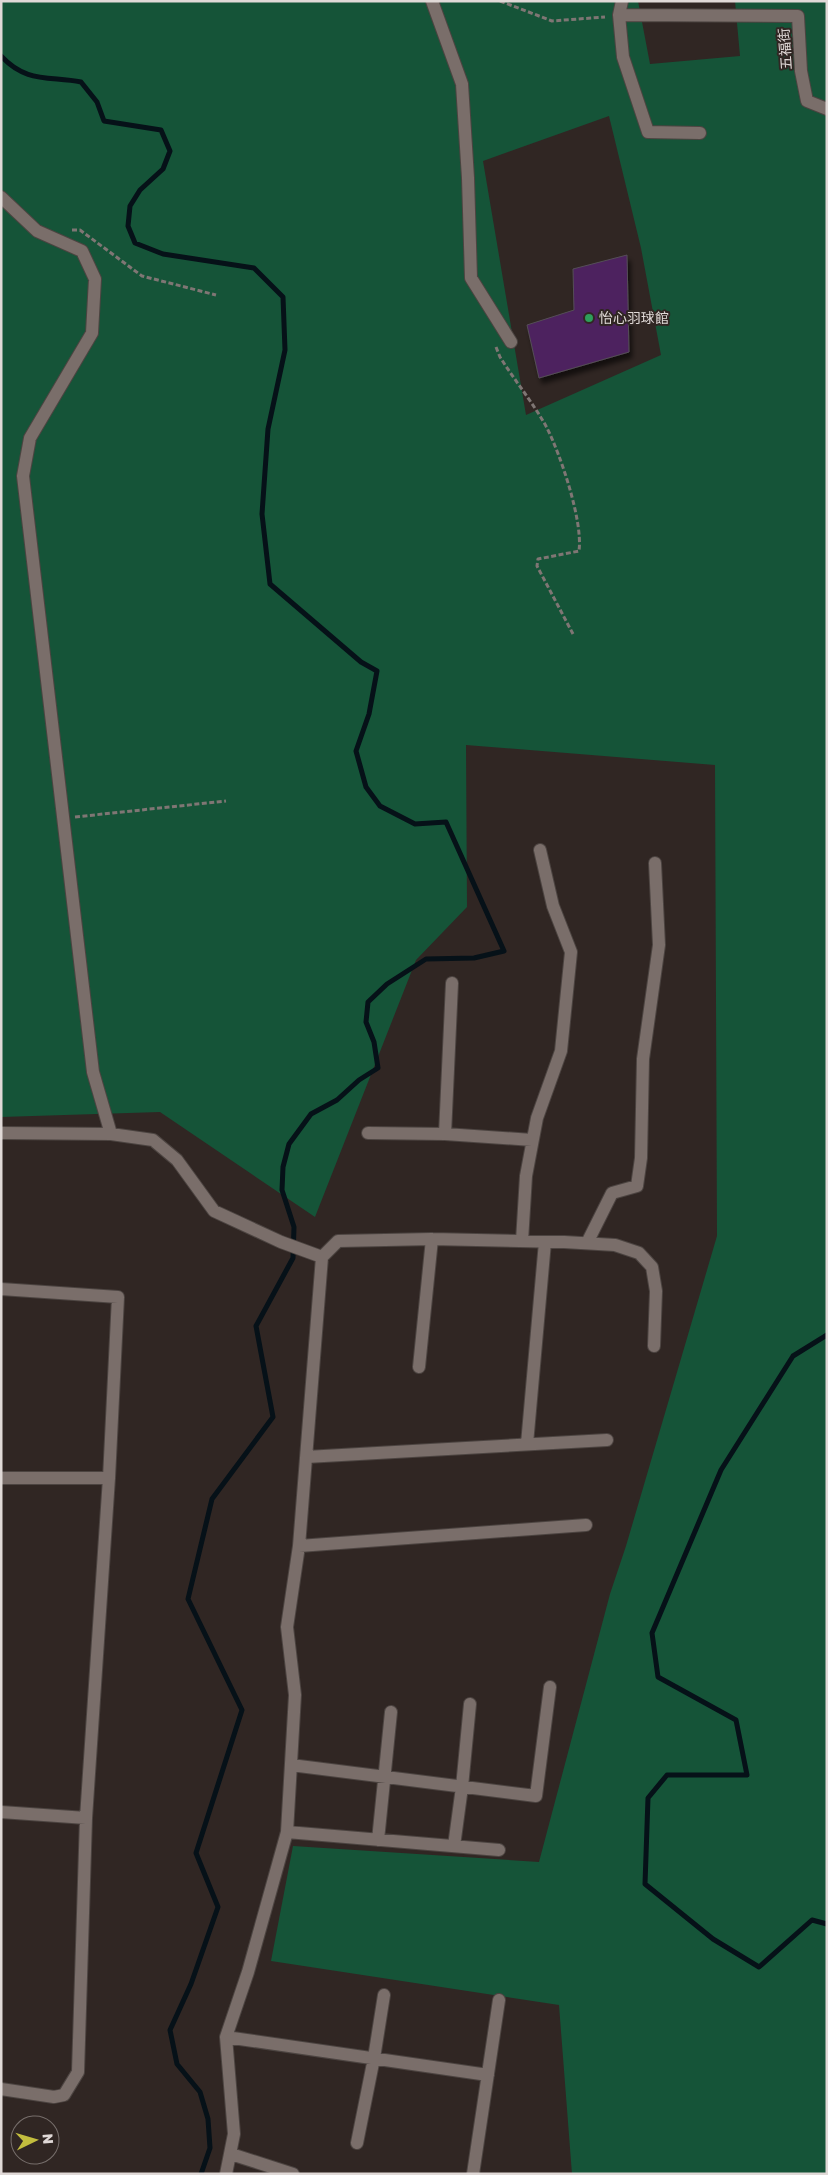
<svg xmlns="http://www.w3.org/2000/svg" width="828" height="2175" font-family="'Golos Text','Noto Sans TC',sans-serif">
  <defs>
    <filter id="shadow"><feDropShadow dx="3" dy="5.5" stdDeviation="2.5" flood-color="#0009"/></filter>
  </defs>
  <rect width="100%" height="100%" fill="#302623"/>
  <path fill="#155438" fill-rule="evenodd" d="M 1,1 L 638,1 L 650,64 L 740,56 L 735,1 L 827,1 L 827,2174 L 572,2174 L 559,2005 L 271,1961 L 293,1846 L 539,1862 L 610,1594 L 626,1546 L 717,1236 L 715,765 L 466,745 L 467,907 L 416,960 L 315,1217 L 160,1112 L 1,1117 ZM 609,116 L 641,248 L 661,355 L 526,415 L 483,161 Z"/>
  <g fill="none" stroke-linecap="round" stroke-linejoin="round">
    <path stroke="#061118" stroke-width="5" d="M 1,56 C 26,83 48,76 81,82 L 97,102 L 104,121 L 161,130 L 170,151 L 163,169 L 140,190 L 130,206 L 128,226 L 135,243 L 163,254 L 254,268 L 283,297 L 285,350 L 268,429 L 262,514 L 270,584 L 361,662 L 377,671 L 369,714 L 356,751 L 366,787 L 380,806 L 415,824 L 446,822 L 504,951 L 474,958 L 426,959 L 387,984 L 368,1002 L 366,1022 L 374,1042 L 378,1068 L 359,1080 L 337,1100 L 311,1114 L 289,1144 L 283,1167 L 282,1190 L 294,1227 L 293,1258 L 256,1326 L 273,1417 L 212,1499 L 188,1599 L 242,1710 L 196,1853 L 218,1907 L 191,1984 L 170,2030 L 177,2064 L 200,2092 L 208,2119 L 210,2148 L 201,2174
      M 827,1335 L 793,1356 L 721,1470 L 652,1633 L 658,1677 L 736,1720 L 747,1775 L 667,1775 L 648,1798 L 645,1884 L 713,1939 L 759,1967 L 812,1920 L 827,1924"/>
  </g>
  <path fill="#4d215f" stroke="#554e57" filter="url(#shadow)" d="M 627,255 L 629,352 L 539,378 L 527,325 L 574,310 L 573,269 Z"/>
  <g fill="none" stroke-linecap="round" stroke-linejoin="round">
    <g stroke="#4c4441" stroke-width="14">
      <path id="minor" d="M 432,1 L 462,84 L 468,178 L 471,278 L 511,342
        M 622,1 L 619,15 L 798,16 L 801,71 L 807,101 L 827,109
        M 619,15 L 623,57 L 648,132 L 700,133
        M 1,197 L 37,231 L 82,251 L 95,279 L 92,333 L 30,438 L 23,476 L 93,1072 L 111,1134
        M 1,1133 L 111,1134 L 153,1140 L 177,1160 L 214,1211 L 281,1242 L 322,1257 L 299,1546 L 287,1627 L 295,1695 L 287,1832 L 248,1972 L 226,2037 L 234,2134 L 226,2174
        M 368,1133 L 445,1134 L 532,1140
        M 445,1134 L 452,983
        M 522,1241 L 526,1176 L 537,1118 L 561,1051 L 571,952 L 553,906 L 540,850
        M 587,1243 L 612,1193 L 637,1186 L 641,1158 L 643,1059 L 659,945 L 655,863
        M 322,1257 L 338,1241 L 432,1239 L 564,1242 L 615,1245 L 639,1253 L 652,1267 L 656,1291 L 654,1346
        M 1,1289 L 118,1297 L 109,1478 L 86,1818 L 78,2072 L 64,2095 L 54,2097 L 1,2089
        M 419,1367 L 432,1239
        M 527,1444 L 545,1242
        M 306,1457 L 607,1440
        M 1,1478 L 109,1478
        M 299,1546 L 586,1525
        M 291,1765 L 536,1796 L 550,1687
        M 1,1812 L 86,1818
        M 287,1832 L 499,1850
        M 378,1840 L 391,1712
        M 454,1846 L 462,1787 L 470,1704
        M 226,2037 L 488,2075
        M 357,2143 L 374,2058 L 384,1995
        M 231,2154 L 293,2174
        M 473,2174 L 499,2000"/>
    </g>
    <path stroke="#7f7674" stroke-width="3" stroke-dasharray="5 2.5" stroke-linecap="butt" d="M 500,1 L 552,21 L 605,17
      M 72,230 L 80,230 L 142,276 L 216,295
      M 496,347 L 500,357 C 515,381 534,404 547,428 C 561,456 583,521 579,551 L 538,559 L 537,566 L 573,634
      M 75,817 L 226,801"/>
    <use href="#minor" stroke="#7a6e6a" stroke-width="12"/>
  </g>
  <circle fill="#2e9e5b" stroke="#302623" stroke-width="2" cx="589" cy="318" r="5"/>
  <g text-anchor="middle" stroke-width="4" stroke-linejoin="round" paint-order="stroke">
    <g font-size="14" fill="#e0d9d7" stroke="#302623">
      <text transform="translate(785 49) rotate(-94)" y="5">五福街</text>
    </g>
    <g font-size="14" fill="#e0d9d7" stroke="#302623" text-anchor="start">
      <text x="599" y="323">怡心羽球館</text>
    </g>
  </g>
  <rect width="828" height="2175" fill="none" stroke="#e0d9d7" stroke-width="5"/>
  <g transform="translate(35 2140) rotate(85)"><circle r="24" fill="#302623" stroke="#766e6b"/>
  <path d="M0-4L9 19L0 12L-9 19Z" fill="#c3bd3e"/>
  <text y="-8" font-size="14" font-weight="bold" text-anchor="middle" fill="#e0d9d7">N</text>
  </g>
</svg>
